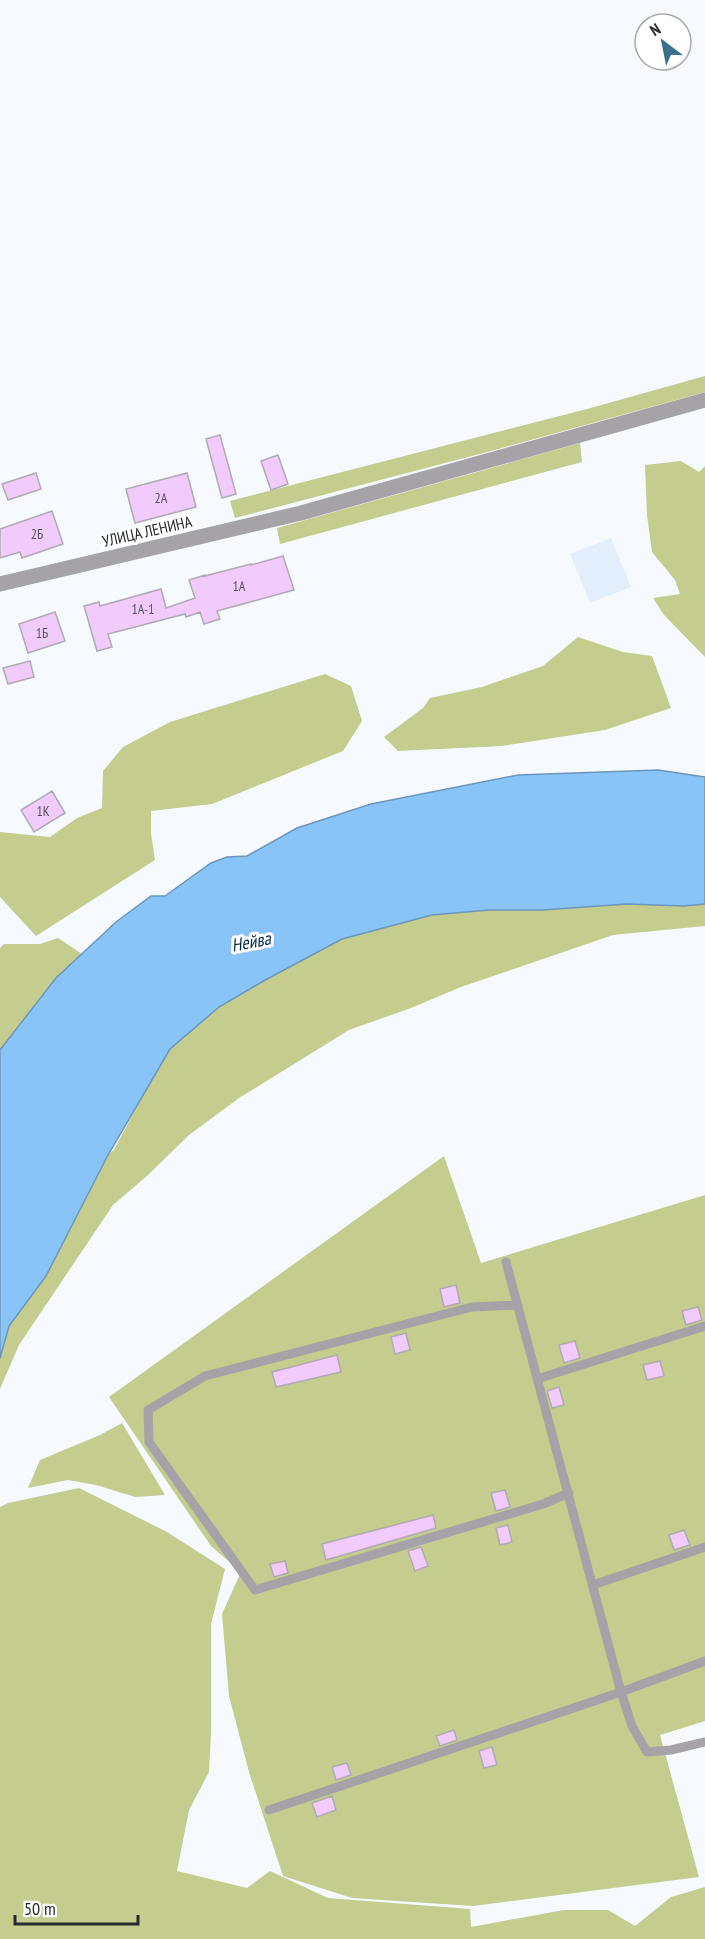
<svg xmlns="http://www.w3.org/2000/svg" width="705" height="1939" font-family="'PT Sans Narrow',sans-serif">
  <rect width="100%" height="100%" fill="#f6f9fe"/>
  <path fill="#e3eefd" d="M 611,538 L 631,587 L 590,603 L 570,554 Z"/>
  <path fill="#c4cc8e" d="M 705,376 L 705,392 L 491,451 L 235,518 L 230,501 L 587,409 Z
    M 580,443 L 582,462 L 280,544 L 277,528 Z
    M 681,461 L 699,472 L 705,466 L 705,657 L 664,615 L 653,598 L 680,594 L 675,580 L 652,552 L 647,515 L 645,465 Z
    M 578,637 L 623,652 L 652,656 L 671,708 L 605,730 L 502,746 L 398,751 L 384,737 L 423,708 L 430,698 L 482,687 L 543,666 Z
    M 325,674 L 351,686 L 362,721 L 343,751 L 212,804 L 151,811 L 151,834 L 155,860 L 36,936 L 0,897 L 0,832 L 50,837 L 77,818 L 102,808 L 103,771 L 123,747 L 170,722 Z
    M 627,904 L 684,906 L 705,904 L 705,926 L 613,935 L 461,987 L 411,1008 L 349,1030 L 239,1098 L 189,1135 L 148,1175 L 113,1205 L 19,1345 L 0,1389 L 0,1358 L 9,1326 L 46,1276 L 108,1155 L 114,1150 L 144,1093 L 170,1049 L 219,1007 L 267,979 L 342,939 L 432,915 L 489,910 L 542,910 Z
    M 58,938 L 82,954 L 56,978 L 0,1050 L 0,948 L 4,944 L 40,944 Z
    M 444,1156 L 481,1263 L 705,1195 L 705,1721 L 660,1735 L 699,1877 L 473,1906 L 352,1898 L 283,1876 L 249,1772 L 229,1696 L 222,1614 L 241,1572 L 211,1546 L 109,1397 Z
    M 122,1423 L 165,1495 L 135,1497 L 96,1485 L 68,1480 L 28,1488 L 40,1460 L 100,1435 Z
    M 79,1488 L 167,1532 L 225,1569 L 211,1624 L 211,1733 L 209,1772 L 189,1810 L 177,1871 L 247,1888 L 270,1871 L 328,1898 L 470,1909 L 471,1927 L 564,1910 L 608,1910 L 635,1926 L 671,1897 L 705,1887 L 705,1939 L 0,1939 L 0,1507 L 8,1503 Z"/>
  <path fill="#89c4f8" stroke="#6c96bb" stroke-width="1.5" d="M 658,770 L 705,777 L 705,904 L 684,906 L 627,904 L 542,910 L 489,910 L 432,915 L 342,939 L 267,979 L 219,1007 L 170,1049 L 108,1155 L 46,1276 L 9,1326 L 0,1358 L 0,1050 L 56,978 L 116,922 L 151,896 L 165,896 L 211,863 L 227,857 L 247,856 L 297,828 L 371,804 L 518,775 Z"/>
  <path fill="#f1cbfb" stroke="#b0aab2" stroke-width="1.5" d="M 220,435 L 236,494 L 222,498 L 206,439 Z
    M 278,455 L 288,484 L 271,490 L 261,461 Z
    M 36,473 L 41,489 L 8,500 L 2,484 Z
    M 187,473 L 196,507 L 135,523 L 126,489 Z
    M 52,511 L 63,544 L 22,558 L 20,552 L 0,558 L 0,529 Z
    M 283,556 L 294,590 L 217,611 L 220,619 L 204,624 L 200,612 L 186,617 L 185,614 L 108,634 L 112,647 L 97,651 L 84,606 L 99,602 L 100,606 L 161,589 L 166,608 L 195,598 L 189,580 L 205,575 L 205,576 L 251,564 L 251,565 Z
    M 55,612 L 65,641 L 28,653 L 19,624 Z
    M 30,661 L 34,677 L 8,684 L 3,668 Z
    M 52,791 L 65,813 L 34,832 L 21,810 Z
    M 456,1285 L 460,1303 L 444,1307 L 440,1289 Z
    M 698,1307 L 702,1320 L 686,1325 L 682,1311 Z
    M 406,1333 L 410,1350 L 395,1354 L 391,1337 Z
    M 575,1341 L 580,1358 L 564,1363 L 559,1345 Z
    M 337,1355 L 341,1372 L 276,1387 L 272,1372 Z
    M 660,1361 L 664,1376 L 647,1380 L 643,1365 Z
    M 559,1387 L 564,1405 L 552,1408 L 547,1391 Z
    M 505,1490 L 510,1507 L 496,1511 L 491,1493 Z
    M 433,1515 L 436,1528 L 326,1560 L 322,1544 Z
    M 508,1525 L 512,1542 L 500,1545 L 496,1528 Z
    M 684,1530 L 690,1545 L 674,1550 L 669,1535 Z
    M 421,1547 L 428,1566 L 415,1571 L 408,1551 Z
    M 285,1561 L 288,1573 L 274,1577 L 270,1564 Z
    M 454,1730 L 457,1740 L 440,1746 L 436,1736 Z
    M 492,1747 L 497,1765 L 484,1768 L 479,1751 Z
    M 347,1763 L 351,1775 L 336,1780 L 332,1767 Z
    M 332,1796 L 336,1810 L 317,1817 L 312,1803 Z"/>
  <g fill="none" stroke-linecap="round" stroke-linejoin="round">
    <path stroke="#a5a3a7" stroke-width="9" d="M 506,1262 L 621,1692 L 632,1726 L 647,1752 L 671,1750 L 705,1742
      M 518,1305 L 472,1307 L 205,1376 L 148,1410 L 149,1442 L 255,1590 L 543,1504 L 569,1493
      M 537,1379 L 705,1326
      M 593,1585 L 705,1547
      M 269,1810 L 621,1692 L 705,1661"/>
    <path stroke="#a5a3a7" stroke-width="15" d="M 0,584 L 301,513 L 705,400"/>
  </g>
  <g text-anchor="middle" stroke-width="6" stroke-linejoin="round" paint-order="stroke">
    <g font-size="14" fill="#5a5260">
      <text x="161" y="503">2А</text>
      <text x="37" y="539">2Б</text>
      <text x="239" y="591">1А</text>
      <text x="143" y="614">1А-1</text>
      <text x="42" y="638">1Б</text>
      <text x="43" y="816">1К</text>
    </g>
    <g font-size="16" fill="#282a2d" stroke="#fff">
      <text transform="translate(147 531) rotate(-13)" y="6">УЛИЦА ЛЕНИНА</text>
    </g>
    <g font-size="18" font-style="italic" fill="#002b4b" stroke="#fff">
      <text transform="translate(251 942) rotate(-11)" y="6">Нейва</text>
    </g>
  </g>
  <g transform="translate(663 42) rotate(328)"><circle r="28" fill="#ffffff" stroke="#a9aaab" stroke-width="1.5"/>
  <path d="M0-4.5L10 22L0 15L-10 22Z" fill="#37728a"/>
  <text y="-9" font-size="16" font-weight="bold" text-anchor="middle" fill="#282a2d">N</text>
  </g>
  <path d="M15 1915v9h123v-9" fill="none" stroke="#282a2d" stroke-width="3"/>
  <text x="24" y="1915" font-size="18" fill="#282a2d" stroke="#ffffff" stroke-width="4.5" paint-order="stroke">50 m</text>
</svg>
